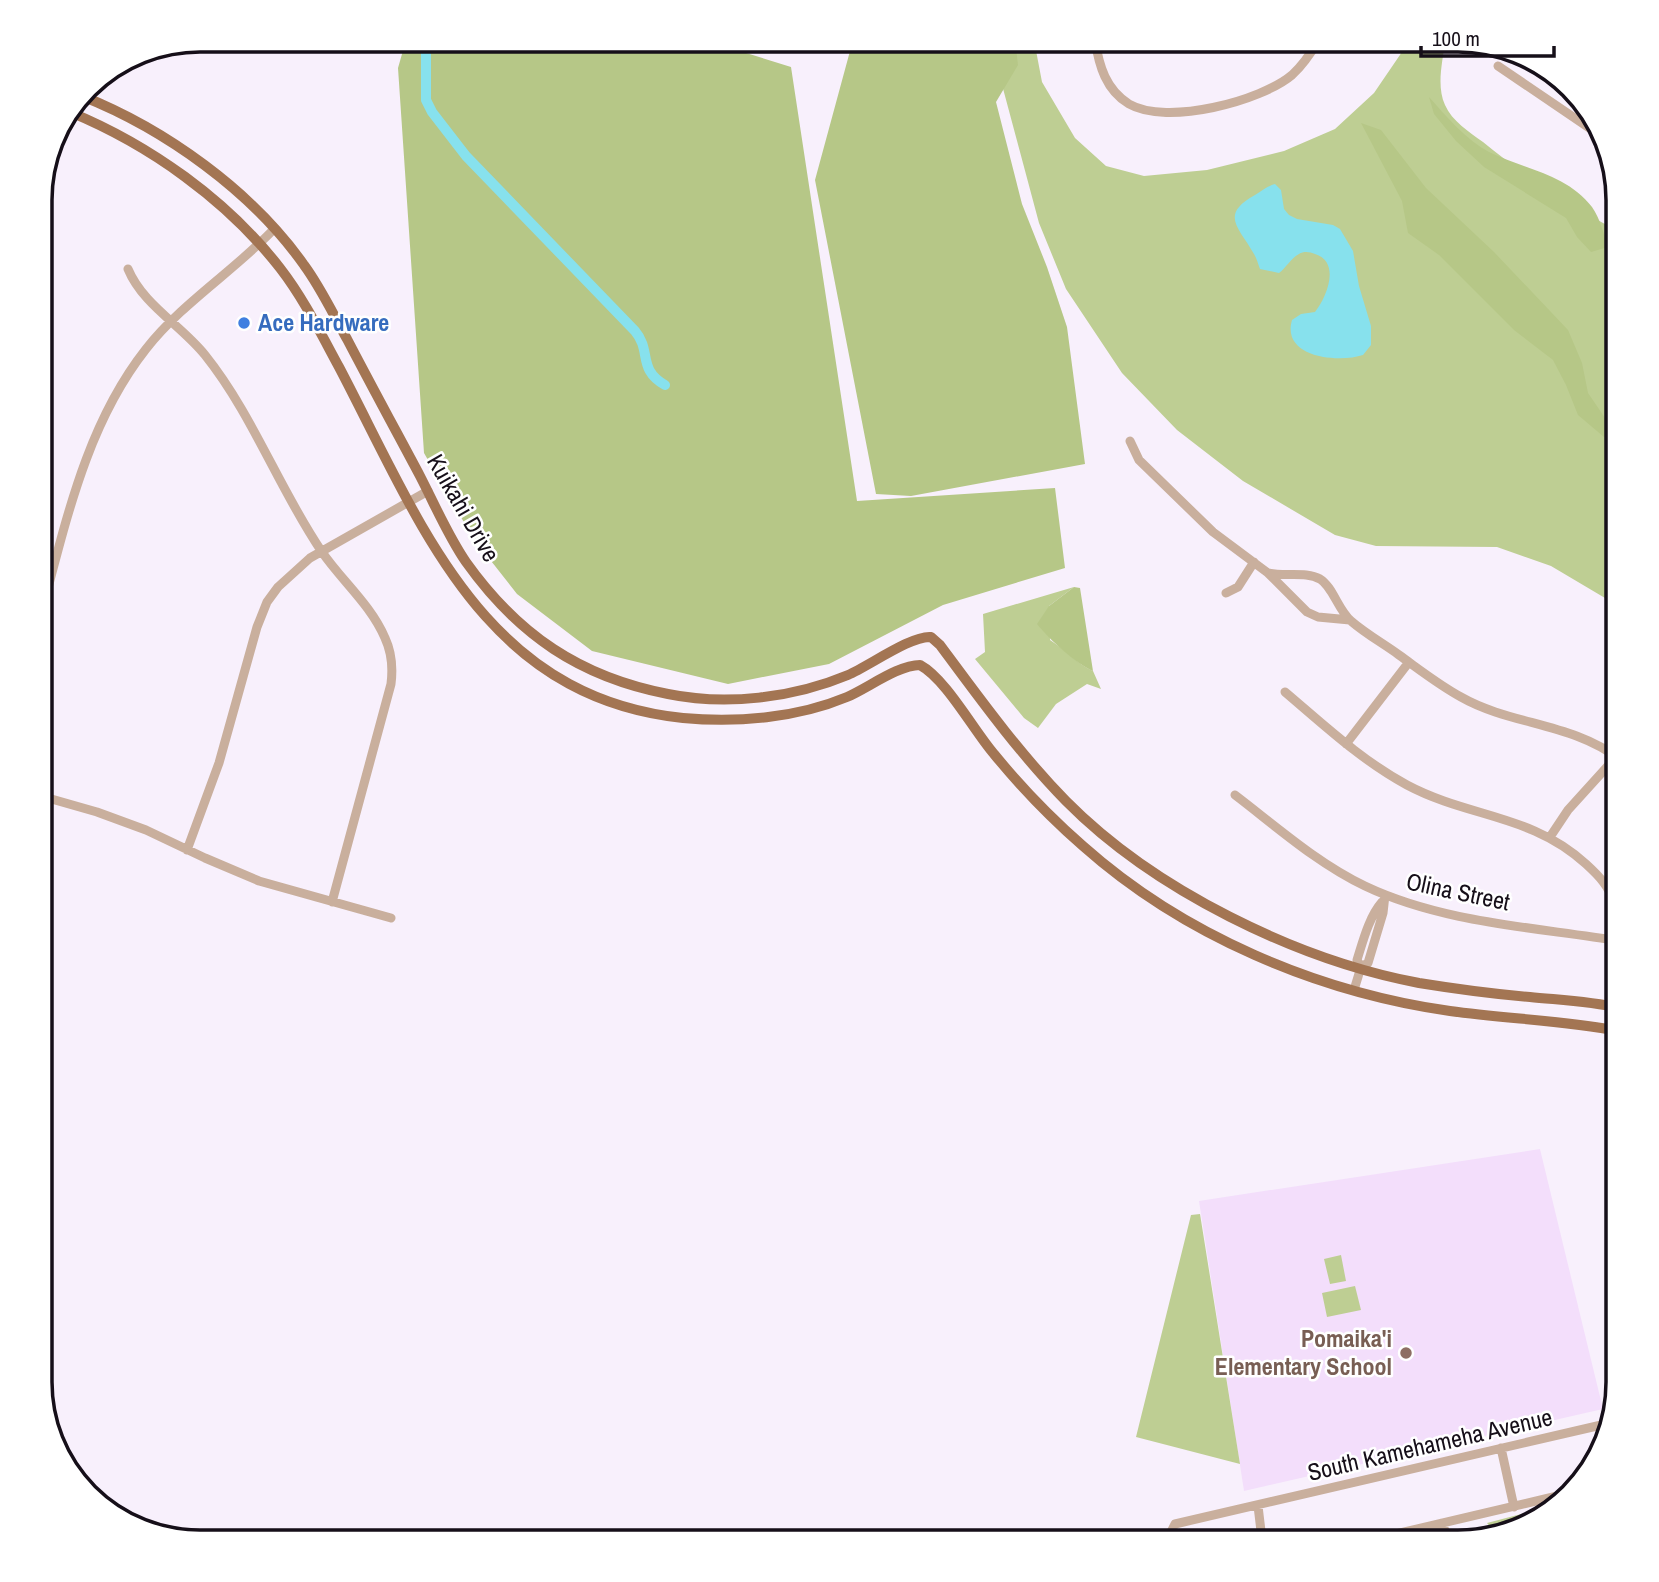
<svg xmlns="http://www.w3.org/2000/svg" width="1659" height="1582" font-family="'Archivo Narrow',sans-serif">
  <rect width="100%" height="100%" fill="#f8f0fc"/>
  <path fill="#f3defb" d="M 1540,1149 L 1603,1409 L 1244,1491 L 1199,1201 Z"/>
  <path fill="#bece93" d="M 990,40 L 1034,40 L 1042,82 L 1075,138 L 1106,166 L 1144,176 L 1207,170 L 1284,151 L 1335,129 L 1374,93 L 1404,49 L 1406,41 L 1445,41 C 1443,61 1436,85 1445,105 C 1452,121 1469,132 1483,142 C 1525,176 1570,206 1618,231 L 1619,610 L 1605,598 L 1551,566 L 1497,547 L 1376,546 L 1335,535 L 1243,481 L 1177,430 L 1122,373 L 1066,289 L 1039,223 Z
    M 1074,587 L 1049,606 L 1050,640 C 1065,649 1077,664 1093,671 L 1101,689 L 1087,684 L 1056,704 L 1038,728 L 1024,718 L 975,659 L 985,652 L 983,614 Z
    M 1200,1214 L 1240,1464 L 1136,1437 L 1191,1215 Z
    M 1341,1255 L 1346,1281 L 1330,1284 L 1324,1259 Z
    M 1355,1286 L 1361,1310 L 1327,1317 L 1322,1293 Z
    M 1537,1510 L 1540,1516 L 1520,1529 L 1497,1535 L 1487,1523 Z"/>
  <path fill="#b6c787" d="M 406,40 L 704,40 L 791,67 L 857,501 L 1055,488 L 1065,568 L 943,605 L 829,664 L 728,684 L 592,651 L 517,594 L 473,538 L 424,453 L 398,68 Z
    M 853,40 L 1015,40 L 1018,65 L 996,102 L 1022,204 L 1047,267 L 1067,327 L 1085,464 L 911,496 L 876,494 L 815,180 Z
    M 1429,97 C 1446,116 1466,140 1489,152 C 1523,169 1567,174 1592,207 C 1600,218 1604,235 1608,247 L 1591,252 L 1577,237 L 1566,218 L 1484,167 L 1456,141 L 1434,114 Z
    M 1361,123 L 1381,130 L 1426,188 L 1494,252 L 1568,330 L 1582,363 L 1588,393 L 1618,437 L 1604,437 L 1578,415 L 1566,385 L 1553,360 L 1514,330 L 1439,255 L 1408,233 L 1402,201 Z
    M 1074,587 L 1080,588 L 1093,671 C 1076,664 1049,639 1037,624 L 1049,606 Z"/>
  <path fill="#87e1ed" d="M 1275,184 L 1281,190 L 1284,209 L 1289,215 L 1297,219 L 1333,225 L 1340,229 L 1353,251 L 1359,286 L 1371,326 L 1371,345 L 1363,355 C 1339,363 1281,358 1292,320 L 1301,314 L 1315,312 C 1327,297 1341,262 1315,254 C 1310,252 1304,251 1299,254 C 1291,258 1286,268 1279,273 L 1260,269 C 1258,264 1257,259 1254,254 C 1239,227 1219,215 1255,195 C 1262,191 1267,186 1275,184 Z"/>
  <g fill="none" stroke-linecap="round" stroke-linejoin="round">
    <path stroke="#87e1ed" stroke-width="10" d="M 426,40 L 426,100 L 432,112 L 466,156 L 635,331 C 652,351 637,369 665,385"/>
    <path stroke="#c9af9d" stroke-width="9" d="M 1095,40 C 1099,66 1106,90 1129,104 C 1167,126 1261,101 1292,75 C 1303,65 1311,53 1318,41
      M 1498,66 L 1607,140
      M 128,269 C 143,305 181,325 205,355 C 253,415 279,489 322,552 C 342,581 371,605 385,638 C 392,653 393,668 391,684 L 332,902
      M 1130,441 L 1139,460 L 1213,532 L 1268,573 L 1307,612 L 1318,617 L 1350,620
      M 1268,573 C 1285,577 1306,571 1320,579 C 1333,587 1338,610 1351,621 C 1366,634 1384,644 1399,655 C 1420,670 1439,685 1461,697 C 1510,725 1573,723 1619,759
      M 1226,593 L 1238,587 L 1254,562
      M 41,614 C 66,522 86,425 146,349 C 182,303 234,271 274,229
      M 1285,692 C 1324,725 1361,760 1407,785 C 1469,818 1532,814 1586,864 C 1598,875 1610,887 1614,903 C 1616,915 1612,928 1610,939
      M 1346,744 L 1409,662
      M 1235,795 C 1277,827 1317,863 1365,886 C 1443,923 1534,927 1619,941
      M 41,796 L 97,812 L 146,830 L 205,858 L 259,881 L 391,918
      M 1550,837 L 1568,810 L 1616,757
      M 187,850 L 219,763 L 257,627 L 267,602 L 278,587 L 310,558 L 428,491
      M 1361,967 L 1357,960 C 1363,941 1369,917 1382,902
      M 1354,990 L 1361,967 L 1368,963 L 1383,913 L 1385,895
      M 1501,1448 L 1514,1507
      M 1258,1506 L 1261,1531 L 1267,1541
      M 1442,1523 L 1449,1541
      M 1366,1541 L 1574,1492
      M 1172,1542 L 1171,1532 L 1175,1524 L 1610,1423"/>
    <path stroke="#a37553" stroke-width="10" d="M 82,96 C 165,129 252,191 304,265 C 321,288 333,314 347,339 C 371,385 396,431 420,476 C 435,505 448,536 466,562 C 518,635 580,677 668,694 C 726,706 793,698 848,675 C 869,666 912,635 931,637 L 940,645 C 980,699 1019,753 1066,801 C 1154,890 1297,960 1419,983 C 1456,989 1493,994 1530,997 C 1559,1000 1590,1001 1619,1008
      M 70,112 C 150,145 227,200 280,268 C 304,299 321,334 339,367 C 421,523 482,697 683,718 C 737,723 797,718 847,697 C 868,688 898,665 920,665 C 946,679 974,731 994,754 C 1021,787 1051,818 1083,846 C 1183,935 1317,992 1450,1011 C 1506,1019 1563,1020 1619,1031"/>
  </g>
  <circle fill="#3f7fe0" stroke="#fff" stroke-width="2.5" cx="244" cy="323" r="7"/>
  <circle fill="#8d6e63" stroke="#fff" stroke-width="2.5" cx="1406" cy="1353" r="7"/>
  <g text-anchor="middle" stroke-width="5" stroke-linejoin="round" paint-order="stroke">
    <g font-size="24" font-weight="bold" fill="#366cbe" stroke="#fff" text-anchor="start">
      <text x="258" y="331">Ace Hardware</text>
    </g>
    <g font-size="24" fill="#160f19" stroke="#fff">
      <text transform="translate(463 508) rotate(60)" y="8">Kuikahi Drive</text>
      <text transform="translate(1458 892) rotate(12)" y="8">Olina Street</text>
      <text transform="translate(1430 1445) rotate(-13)" y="8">South Kamehameha Avenue</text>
    </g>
    <g font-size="24" font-weight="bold" fill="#785e54" stroke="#fff" text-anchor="end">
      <text x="1392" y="1347">Pomaika'i<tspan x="1392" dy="28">Elementary School</tspan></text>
    </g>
  </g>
  <path d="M0 0H1659V1582H0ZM200 52H1458A148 148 0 0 1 1606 200V1382A148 148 0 0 1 1458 1530H200A148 148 0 0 1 52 1382V200A148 148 0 0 1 200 52Z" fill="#fff" fill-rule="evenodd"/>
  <path fill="none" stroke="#160f19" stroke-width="3.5" d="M200 52H1458A148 148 0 0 1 1606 200V1382A148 148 0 0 1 1458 1530H200A148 148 0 0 1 52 1382V200A148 148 0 0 1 200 52Z"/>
  <path d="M1421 46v10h133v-10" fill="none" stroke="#160f19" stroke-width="3.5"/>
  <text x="1432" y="46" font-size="21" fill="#160f19" stroke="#ffffff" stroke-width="5" paint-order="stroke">100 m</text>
</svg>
